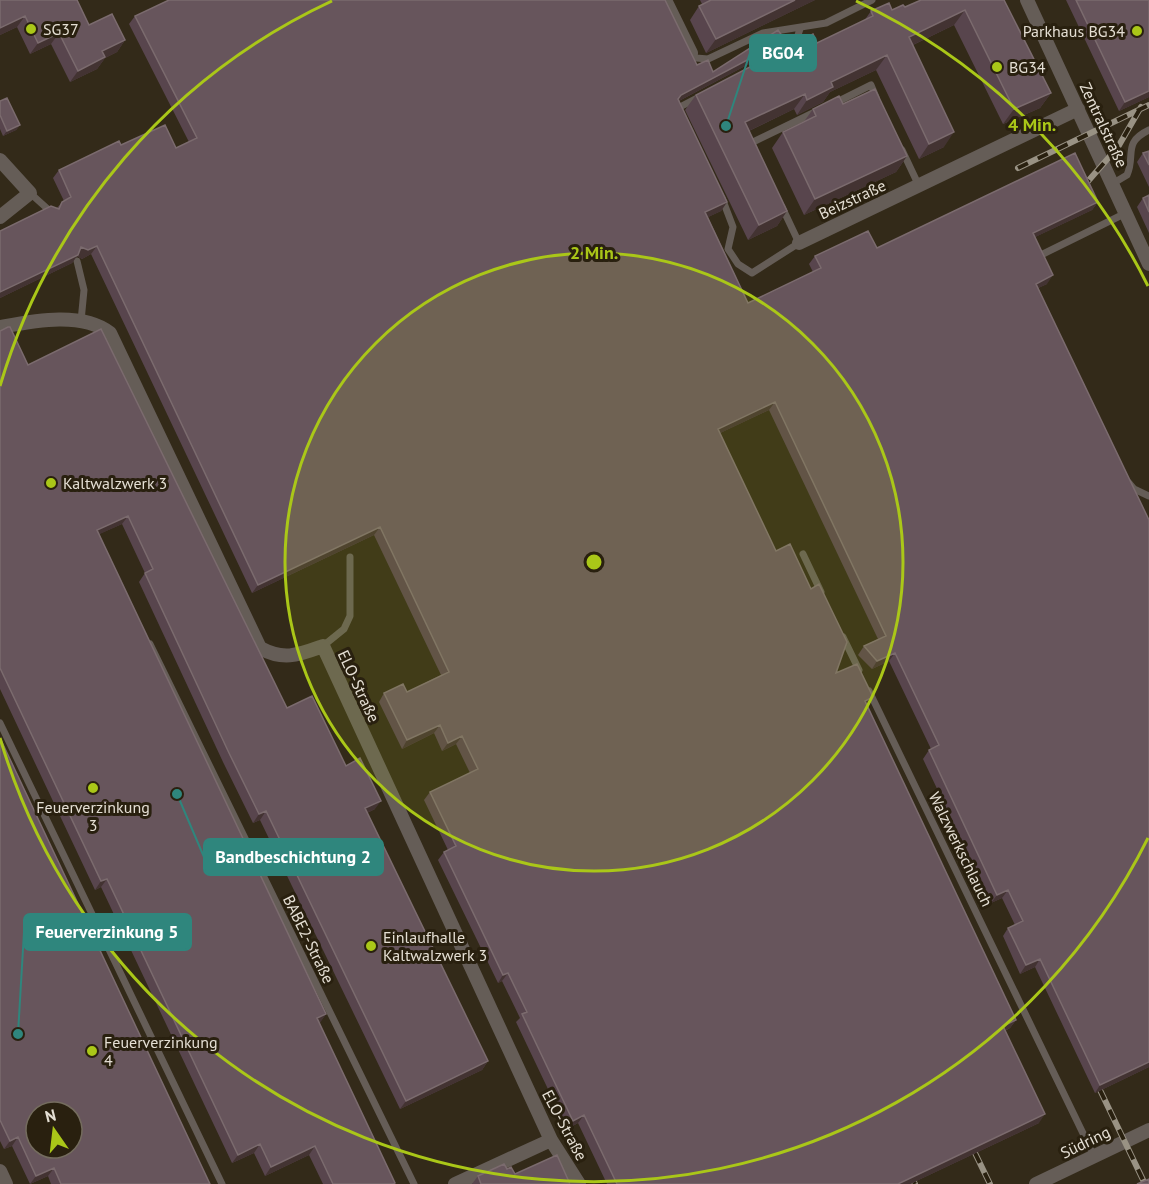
<svg xmlns="http://www.w3.org/2000/svg" width="1149" height="1184" font-family="'PT Sans',sans-serif">
  <rect width="100%" height="100%" fill="#332a19"/>
  <g fill="none" stroke-linecap="round" stroke-linejoin="round">
    <path stroke="#655d57" stroke-width="7" d="M 788,49 L 795,44 L 800,29
      M 691,53 L 696,58 L 708,59 L 763,33 L 826,23 L 872,0
      M 833,104 L 871,85 L 876,97
      M 680,112 L 678,108 L 699,97
      M 754,148 L 751,143 L 815,112
      M 902,150 L 919,186
      M 1112,184 L 1127,175 C 1136,155 1122,143 1149,130
      M 30,193 L 51,212
      M 722,198 L 733,227 L 728,249 L 738,264 L 752,273 L 799,243 L 782,207
      M 1041,255 L 1126,213
      M 77,261 L 84,290 L 81,321
      M 1129,483 L 1134,489 L 1149,496
      M 803,554 L 821,592
      M 843,637 L 859,670
      M 150,644 L 414,1184
      M 323,646 L 344,629 L 350,616 L 350,557
      M 869,691 L 1094,1156
      M 0,723 L 222,1184"/>
    <path stroke="#655d57" stroke-width="14" d="M 665,0 L 691,53
      M 1027,0 L 1149,264
      M 0,160 L 30,193 L 0,217
      M 799,243 L 1078,109
      M 0,327 C 33,321 82,311 110,333 L 260,648 C 284,661 298,655 323,646 L 551,1140 L 579,1184
      M 0,1171 L 6,1184
      M 455,1184 L 551,1140
      M 1036,1184 L 1149,1130"/>
    <g stroke="#999284" stroke-width="6">
      <path id="rail" d="M 1018,168 L 1149,105
        M 1082,188 L 1118,147 L 1141,107
        M 1100,1090 L 1145,1184
        M 975,1153 L 990,1184
        M 914,1182 L 915,1184"/>
    </g>
    <use href="#rail" stroke="#29200f" stroke-width="4" stroke-dasharray="11" stroke-linecap="butt"/>
  </g>
  <path fill="#58454d" d="M 0,0 L 89,25 L 125,40 L 117,52 L 105,58 L 97,69 L 70,82 L 51,44 L 30,54 L 17,27 L 0,35 Z
    M 700,0 L 815,0 L 706,53 L 690,20 L 699,6 L 702,4 Z
    M 1004,0 L 1051,93 L 1040,108 L 1003,124 L 954,25 L 913,45 L 944,147 L 919,159 L 876,70 L 830,92 L 823,102 L 797,115 L 794,109 L 749,131 L 787,211 L 777,226 L 748,240 L 685,110 L 696,95 L 817,43 L 864,21 L 871,11 L 892,10 L 905,7 Z
    M 1066,0 L 1149,0 L 1149,97 L 1119,111 Z
    M 135,16 L 697,65 L 713,72 L 785,40 L 779,48 L 679,101 L 727,202 L 721,211 L 708,217 L 748,303 L 813,272 L 809,264 L 815,256 L 877,248 L 1098,202 L 1092,210 L 1035,237 L 1047,284 L 1038,288 L 1149,520 L 1149,1067 L 1095,1093 L 1035,967 L 1020,974 L 1003,936 L 1008,928 L 1015,925 L 1002,898 L 991,903 L 923,759 L 929,750 L 931,749 L 889,661 L 872,669 L 858,655 L 864,646 L 878,639 L 769,410 L 720,433 L 776,551 L 836,673 L 867,706 L 1016,1020 L 1010,1028 L 1005,1031 L 1039,1123 L 910,1184 L 607,1184 L 578,1123 L 567,1129 L 516,1022 L 520,1018 L 502,981 L 498,983 L 438,860 L 444,852 L 448,850 L 424,800 L 430,792 L 470,773 L 456,744 L 442,751 L 434,733 L 402,749 L 379,702 L 384,693 L 407,692 L 441,675 L 374,535 L 252,593 L 91,254 L 82,259 L 77,256 L 72,263 L 0,298 L 0,231 L 57,208 L 62,202 L 64,201 L 53,178 L 59,170 L 121,145 L 176,148 L 189,142 L 129,24 Z
    M 0,101 L 20,125 L 16,130 L 3,136 L 0,129 Z
    M 843,104 L 907,156 L 896,172 L 804,215 L 772,148 L 783,132 L 803,123 L 813,109 Z
    M 1149,151 L 1149,187 L 1137,162 L 1143,153 Z
    M 1149,195 L 1149,233 L 1137,207 L 1143,198 Z
    M 0,331 L 28,365 L 287,708 L 346,766 L 375,809 L 367,813 L 488,1061 L 482,1070 L 400,1109 L 260,820 L 253,823 L 223,762 L 139,582 L 145,573 L 122,524 L 99,534 L 326,1014 L 319,1023 L 394,1184 L 323,1184 L 309,1155 L 265,1176 L 254,1153 L 232,1163 L 101,887 L 95,890 L 0,689 Z
    M 0,738 L 210,1184 L 51,1184 L 48,1176 L 30,1184 L 12,1146 L 4,1149 L 0,1141 Z
    M 507,1169 L 515,1174 L 570,1184 L 472,1184 L 478,1176 Z"/>
  <path fill="#433332" d="M 795,0 L 815,0 L 706,53 L 716,39 Z
    M 965,10 L 954,25 L 898,52 L 909,37 Z
    M 25,16 L 17,27 L 0,35 L 0,28 Z
    M 59,33 L 51,44 L 30,54 L 38,43 Z
    M 125,40 L 117,52 L 105,58 L 97,69 L 70,82 L 78,71 L 102,51 Z
    M 785,40 L 779,48 L 675,103 L 681,95 Z
    M 887,55 L 876,70 L 830,92 L 823,102 L 797,115 L 807,100 L 831,82 Z
    M 1149,91 L 1149,97 L 1119,111 L 1125,102 Z
    M 1051,93 L 1040,108 L 1003,124 L 1014,109 Z
    M 805,94 L 794,109 L 734,138 L 745,122 Z
    M 20,125 L 16,130 L 3,136 L 7,131 Z
    M 954,132 L 944,147 L 919,159 L 929,144 Z
    M 907,156 L 896,172 L 804,215 L 815,199 Z
    M 727,202 L 721,211 L 700,221 L 705,212 Z
    M 1098,202 L 1092,210 L 1027,241 L 1033,233 Z
    M 787,211 L 777,226 L 748,240 L 759,225 Z
    M 97,246 L 91,254 L 82,259 L 77,256 L 72,263 L 0,298 L 0,292 L 81,247 Z
    M 1053,275 L 1047,284 L 1030,292 L 1036,284 Z
    M 775,402 L 769,410 L 712,437 L 718,429 Z
    M 128,516 L 122,524 L 91,538 L 97,530 Z
    M 380,527 L 374,535 L 252,593 L 258,585 Z
    M 895,653 L 889,661 L 872,669 L 877,661 Z
    M 873,697 L 867,706 L 865,701 Z
    M 440,725 L 434,733 L 402,749 L 407,740 Z
    M 462,736 L 456,744 L 442,751 L 448,743 Z
    M 381,801 L 375,809 L 359,817 L 365,808 Z
    M 266,811 L 260,820 L 253,823 L 259,814 Z
    M 107,879 L 101,887 L 95,890 L 101,881 Z
    M 1008,890 L 1002,898 L 991,903 L 997,895 Z
    M 1040,959 L 1035,967 L 1020,974 L 1026,965 Z
    M 508,973 L 502,981 L 498,983 L 503,975 Z
    M 326,1014 L 320,1023 L 311,1027 L 317,1018 Z
    M 1016,1020 L 1010,1028 L 997,1034 L 1003,1026 Z
    M 488,1061 L 482,1070 L 400,1109 L 406,1101 Z
    M 1149,1062 L 1149,1067 L 1095,1093 L 1100,1085 Z
    M 1045,1114 L 1039,1123 L 910,1184 L 898,1184 Z
    M 584,1115 L 578,1123 L 567,1129 L 573,1121 Z
    M 18,1137 L 12,1146 L 4,1149 L 10,1141 Z
    M 260,1144 L 254,1153 L 232,1163 L 238,1155 Z
    M 315,1146 L 309,1155 L 265,1176 L 271,1167 Z
    M 54,1168 L 48,1176 L 30,1184 L 36,1176 Z"/>
  <path fill="#67555c" stroke="#7b6b6e" stroke-width="1.5" fill-rule="evenodd" d="M 0,0 L 77,0 L 89,25 L 112,14 L 125,40 L 102,51 L 105,57 L 78,71 L 59,33 L 38,43 L 25,16 L 0,28 Z
    M 169,0 L 665,0 L 697,65 L 708,60 L 713,72 L 778,30 L 785,40 L 681,95 L 678,99 L 727,202 L 705,212 L 748,303 L 821,268 L 815,256 L 868,231 L 877,248 L 1075,153 L 1098,202 L 1033,233 L 1053,275 L 1036,284 L 1149,520 L 1149,1062 L 1100,1085 L 1040,959 L 1026,965 L 1008,928 L 1023,921 L 1008,890 L 997,895 L 929,750 L 939,745 L 895,653 L 877,661 L 864,646 L 886,636 L 775,402 L 718,429 L 776,551 L 790,544 L 811,589 L 819,584 L 847,642 L 836,673 L 857,664 L 873,697 L 865,701 L 1016,1020 L 1003,1026 L 1045,1114 L 898,1184 L 617,1184 L 584,1115 L 573,1121 L 522,1014 L 527,1012 L 508,973 L 503,975 L 444,852 L 456,846 L 430,792 L 478,769 L 462,736 L 448,743 L 440,725 L 407,740 L 384,693 L 403,684 L 407,692 L 449,672 L 380,527 L 258,585 L 97,246 L 88,250 L 81,247 L 78,255 L 0,292 L 0,231 L 51,206 L 59,209 L 62,202 L 71,197 L 59,170 L 119,141 L 121,145 L 165,125 L 176,148 L 197,138 L 135,16 Z
    M 711,0 L 795,0 L 716,39 L 699,6 Z
    M 921,0 L 1004,0 L 1051,93 L 1014,109 L 965,10 L 909,37 L 954,132 L 929,144 L 887,55 L 831,82 L 833,87 L 807,100 L 805,94 L 745,122 L 787,211 L 759,225 L 696,95 L 813,34 L 817,43 L 873,16 L 871,11 L 889,3 L 892,10 L 903,5 L 905,7 Z
    M 1076,0 L 1149,0 L 1149,91 L 1125,102 Z
    M 875,89 L 907,156 L 815,199 L 783,132 L 816,116 L 813,109 L 839,96 L 843,104 Z
    M 7,98 L 20,125 L 7,131 L 0,115 L 0,101 Z
    M 1149,151 L 1149,165 L 1143,153 Z
    M 1149,195 L 1149,212 L 1143,198 Z
    M 8,327 L 10,327 L 28,365 L 101,329 L 287,708 L 312,696 L 346,766 L 360,758 L 381,801 L 365,808 L 488,1061 L 406,1101 L 266,811 L 259,814 L 229,753 L 145,573 L 153,569 L 128,516 L 97,530 L 326,1014 L 317,1018 L 395,1183 L 393,1184 L 333,1184 L 315,1146 L 271,1167 L 260,1144 L 238,1155 L 107,879 L 101,881 L 0,668 L 0,331 Z
    M 0,738 L 210,1184 L 61,1184 L 54,1168 L 36,1176 L 18,1137 L 10,1141 L 0,1120 ZM 36,1112 L 72,1112 L 72,1148 L 36,1148 Z
    M 557,1155 L 570,1184 L 481,1184 L 478,1176 L 504,1164 L 507,1169 L 511,1167 L 515,1174 Z
    M 1149,1179 L 1149,1184 L 1137,1184 Z"/>
  <circle cx="594" cy="562" r="309" fill="#aac718" fill-opacity=".12"/>
  <g fill="none" stroke="#aac718" stroke-width="3">
    <circle cx="594" cy="562" r="309"/>
    <path d="M1148 838A619 619 0 0 1 0 738M0 386A619 619 0 0 1 332 1M856 1A619 619 0 0 1 1148 286"/>
  </g>
  <g fill="#aac718" stroke="#29200f" stroke-width="2">
    <circle cx="31" cy="29" r="6"/>
    <circle cx="1137" cy="31" r="6"/>
    <circle cx="997" cy="67" r="6"/>
    <circle cx="51" cy="483" r="6"/>
    <circle cx="93" cy="788" r="6"/>
    <circle cx="371" cy="946" r="6"/>
    <circle cx="92" cy="1051" r="6"/>
  </g>
  <g text-anchor="middle" stroke-width="6" stroke-linejoin="round" paint-order="stroke">
    <g font-size="16" fill="#e5dfd4" stroke="#29200f" text-anchor="start">
      <text x="43" y="35">SG37</text>
      <text x="1125" y="37" text-anchor="end">Parkhaus BG34</text>
      <text x="1009" y="73">BG34</text>
      <text x="63" y="489">Kaltwalzwerk 3</text>
      <text x="93" y="813" text-anchor="middle">Feuerverzinkung<tspan x="93" dy="18">3</tspan></text>
      <text x="383" y="943">Einlaufhalle<tspan x="383" dy="18">Kaltwalzwerk 3</tspan></text>
      <text x="104" y="1048">Feuerverzinkung<tspan x="104" dy="18">4</tspan></text>
    </g>
    <g font-size="16" fill="#e5dfd4" stroke="#29200f">
      <text transform="translate(1104 125) rotate(65)" y="6">Zentralstraße</text>
      <text transform="translate(852 199) rotate(-25)" y="6">Beizstraße</text>
      <text transform="translate(359 686) rotate(65)" y="6">ELO-Straße</text>
      <text transform="translate(961 849) rotate(64)" y="6">Walzwerkschlauch</text>
      <text transform="translate(309 939) rotate(64)" y="6">BABE2-Straße</text>
      <text transform="translate(565 1125) rotate(62)" y="6">ELO-Straße</text>
      <text transform="translate(1085 1142) rotate(-26)" y="6">Südring</text>
    </g>
  </g>
  <circle cx="594" cy="562" r="9" fill="#aac718" stroke="#29200f" stroke-width="3"/>
  <g font-size="18" text-anchor="middle" font-weight="bold" fill="#aac718" stroke="#29200f" stroke-width="6" stroke-linejoin="round" paint-order="stroke">
    <text x="1032" y="131">4 Min.</text>
    <text x="594" y="259">2 Min.</text>
  </g>
  <path fill="none" stroke="#2f867d" stroke-width="2" d="M726 126L750 53M177 794L204 857M18 1034L24 932"/>
  <g fill="#2f867d" stroke="#29200f" stroke-width="2">
    <circle cx="726" cy="126" r="6"/>
    <circle cx="177" cy="794" r="6"/>
    <circle cx="18" cy="1034" r="6"/>
  </g>
  <g fill="#2f867d" stroke="#2f867d" stroke-width="2">
    <rect x="750" y="35" width="66" height="36" rx="6"/>
    <rect x="204" y="839" width="179" height="36" rx="6"/>
    <rect x="24" y="914" width="167" height="36" rx="6"/>
  </g>
  <g font-size="18" text-anchor="middle" font-weight="bold" fill="#fff">
    <text x="783" y="59">BG04</text>
    <text x="293" y="863">Bandbeschichtung 2</text>
    <text x="107" y="938">Feuerverzinkung 5</text>
  </g>
  <g transform="translate(54 1130) rotate(346)"><circle r="28" fill="#29200f" stroke="#746c5e" stroke-width="1.5"/>
  <path d="M0-4.5L10 22L0 15L-10 22Z" fill="#aac718"/>
  <text y="-9" font-size="16" font-weight="bold" text-anchor="middle" fill="#e5dfd4">N</text>
  </g>
</svg>
